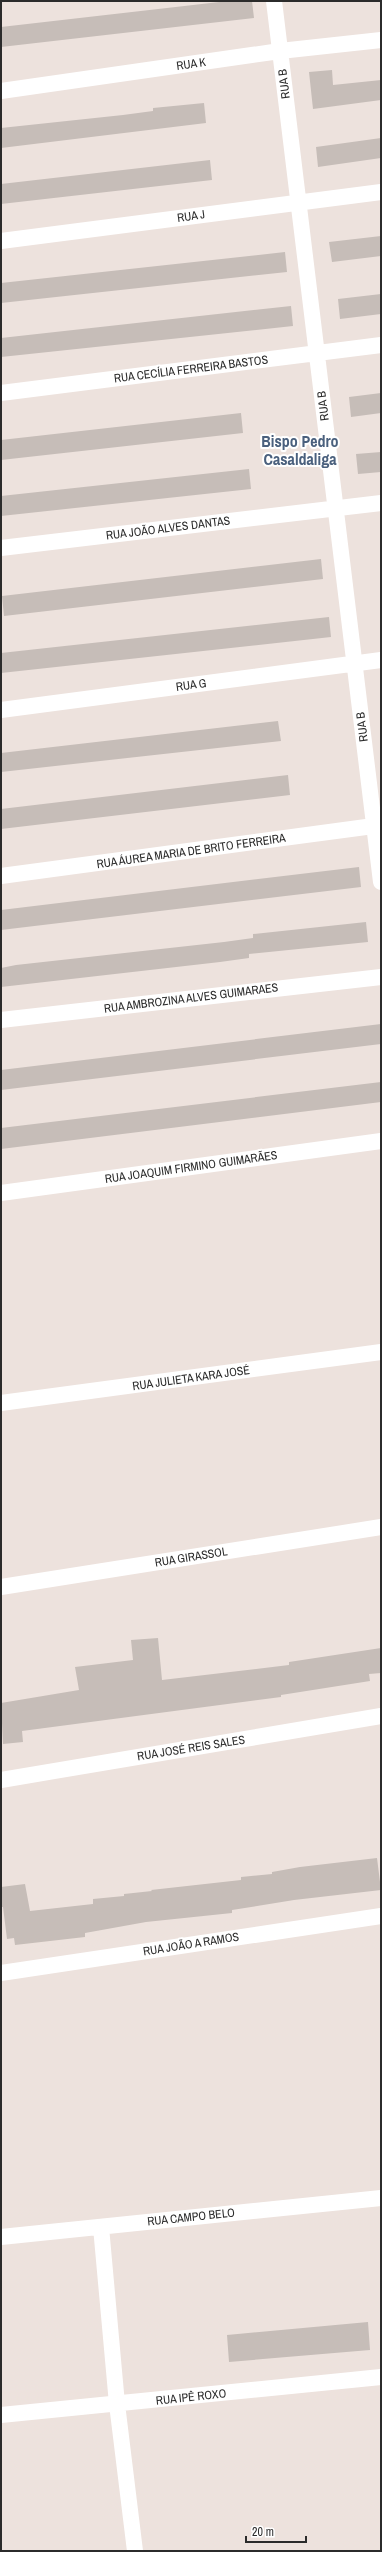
<svg xmlns="http://www.w3.org/2000/svg" width="382" height="2552" font-family="'Archivo Narrow',sans-serif">
  <rect width="100%" height="100%" fill="#ede2dd"/>
  <path fill="#c6bdb8" d="M 228,1 L 252,1 L 254,18 L 1,47 L 1,27 Z
    M 332,70 L 333,85 L 381,80 L 381,100 L 313,109 L 309,72 Z
    M 204,103 L 206,123 L 1,148 L 1,128 L 123,115 L 153,111 L 153,108 Z
    M 381,138 L 381,158 L 318,167 L 316,147 Z
    M 210,160 L 212,180 L 1,204 L 1,184 Z
    M 381,236 L 381,256 L 332,262 L 329,242 Z
    M 285,252 L 287,272 L 1,303 L 1,283 Z
    M 381,294 L 381,314 L 340,319 L 338,299 Z
    M 291,306 L 293,326 L 1,357 L 1,338 Z
    M 381,393 L 381,413 L 351,417 L 349,397 Z
    M 241,413 L 243,433 L 1,460 L 1,440 Z
    M 381,452 L 381,472 L 358,474 L 356,454 Z
    M 249,469 L 251,489 L 1,516 L 1,496 Z
    M 321,559 L 323,579 L 4,616 L 2,596 Z
    M 329,617 L 331,637 L 1,673 L 1,653 Z
    M 278,721 L 281,741 L 1,772 L 1,753 Z
    M 288,775 L 290,795 L 1,829 L 1,809 Z
    M 359,867 L 361,887 L 1,930 L 1,910 Z
    M 366,922 L 368,942 L 249,954 L 249,958 L 220,962 L 1,987 L 1,968 L 16,965 L 224,942 L 253,938 L 253,934 Z
    M 381,1024 L 381,1044 L 1,1090 L 1,1070 Z
    M 381,1082 L 381,1102 L 1,1149 L 1,1128 Z
    M 158,1638 L 162,1680 L 289,1665 L 289,1662 L 381,1648 L 381,1673 L 369,1674 L 370,1681 L 281,1695 L 281,1697 L 22,1731 L 23,1742 L 3,1744 L 1,1703 L 79,1690 L 75,1667 L 133,1660 L 131,1640 Z
    M 377,1858 L 381,1890 L 294,1900 L 232,1910 L 232,1913 L 146,1922 L 85,1933 L 85,1937 L 15,1945 L 14,1938 L 7,1939 L 3,1907 L 1,1907 L 1,1887 L 25,1884 L 30,1911 L 93,1904 L 93,1899 L 124,1896 L 124,1894 L 152,1891 L 151,1890 L 241,1880 L 241,1877 L 272,1874 L 272,1872 L 300,1867 Z
    M 368,2322 L 370,2350 L 229,2362 L 227,2335 Z"/>
  <g fill="none" stroke-linecap="round" stroke-linejoin="round">
    <path stroke="#fff" stroke-width="16" d="M 274,1 L 381,882
      M 1,91 L 280,51 L 381,40
      M 1,241 L 381,192
      M 1,393 L 381,345
      M 1,548 L 381,503
      M 1,710 L 381,660
      M 1,876 L 381,825
      M 1,1020 L 381,977
      M 1,1193 L 381,1141
      M 1,1403 L 381,1352
      M 1,1587 L 381,1527
      M 1,1780 L 381,1716
      M 1,1973 L 381,1916
      M 101,2227 L 117,2404 L 135,2551
      M 1,2237 L 381,2198
      M 1,2415 L 381,2377"/>
  </g>
  <g text-anchor="middle" stroke-width="4" stroke-linejoin="round" paint-order="stroke">
    <g font-size="12" fill="#2b2b2b" stroke="#fff">
      <text transform="translate(191 64) rotate(-8)" y="4">RUA K</text>
      <text transform="translate(284 84) rotate(-97)" y="4">RUA B</text>
      <text transform="translate(191 216) rotate(-8)" y="4">RUA J</text>
      <text transform="translate(191 369) rotate(-7)" y="4">RUA CECÍLIA FERREIRA BASTOS</text>
      <text transform="translate(323 406) rotate(-97)" y="4">RUA B</text>
      <text transform="translate(168 528) rotate(-7)" y="4">RUA JOÃO ALVES DANTAS</text>
      <text transform="translate(191 685) rotate(-8)" y="4">RUA G</text>
      <text transform="translate(362 727) rotate(-97)" y="4">RUA B</text>
      <text transform="translate(191 851) rotate(-8)" y="4">RUA ÁUREA MARIA DE BRITO FERREIRA</text>
      <text transform="translate(191 998) rotate(-7)" y="4">RUA AMBROZINA ALVES GUIMARAES</text>
      <text transform="translate(191 1167) rotate(-8)" y="4">RUA JOAQUIM FIRMINO GUIMARÃES</text>
      <text transform="translate(191 1378) rotate(-8)" y="4">RUA JULIETA KARA JOSÉ</text>
      <text transform="translate(191 1557) rotate(-9)" y="4">RUA GIRASSOL</text>
      <text transform="translate(191 1748) rotate(-9)" y="4">RUA JOSÉ REIS SALES</text>
      <text transform="translate(191 1944) rotate(-9)" y="4">RUA JOÃO A RAMOS</text>
      <text transform="translate(191 2217) rotate(-6)" y="4">RUA CAMPO BELO</text>
      <text transform="translate(191 2397) rotate(-6)" y="4">RUA IPÊ ROXO</text>
    </g>
    <g font-size="16" font-weight="bold" fill="#4a607d" stroke="#fff">
      <text x="300" y="447">Bispo Pedro<tspan x="300" dy="18">Casaldaliga</tspan></text>
    </g>
  </g>
  <rect width="382" height="2552" fill="none" stroke="#2b2b2b" stroke-width="4"/>
  <path d="M246 2536v6h60v-6" fill="none" stroke="#2b2b2b" stroke-width="2"/>
  <text x="252" y="2536" font-size="12" fill="#2b2b2b" stroke="#ffffff" stroke-width="3" paint-order="stroke">20 m</text>
</svg>
